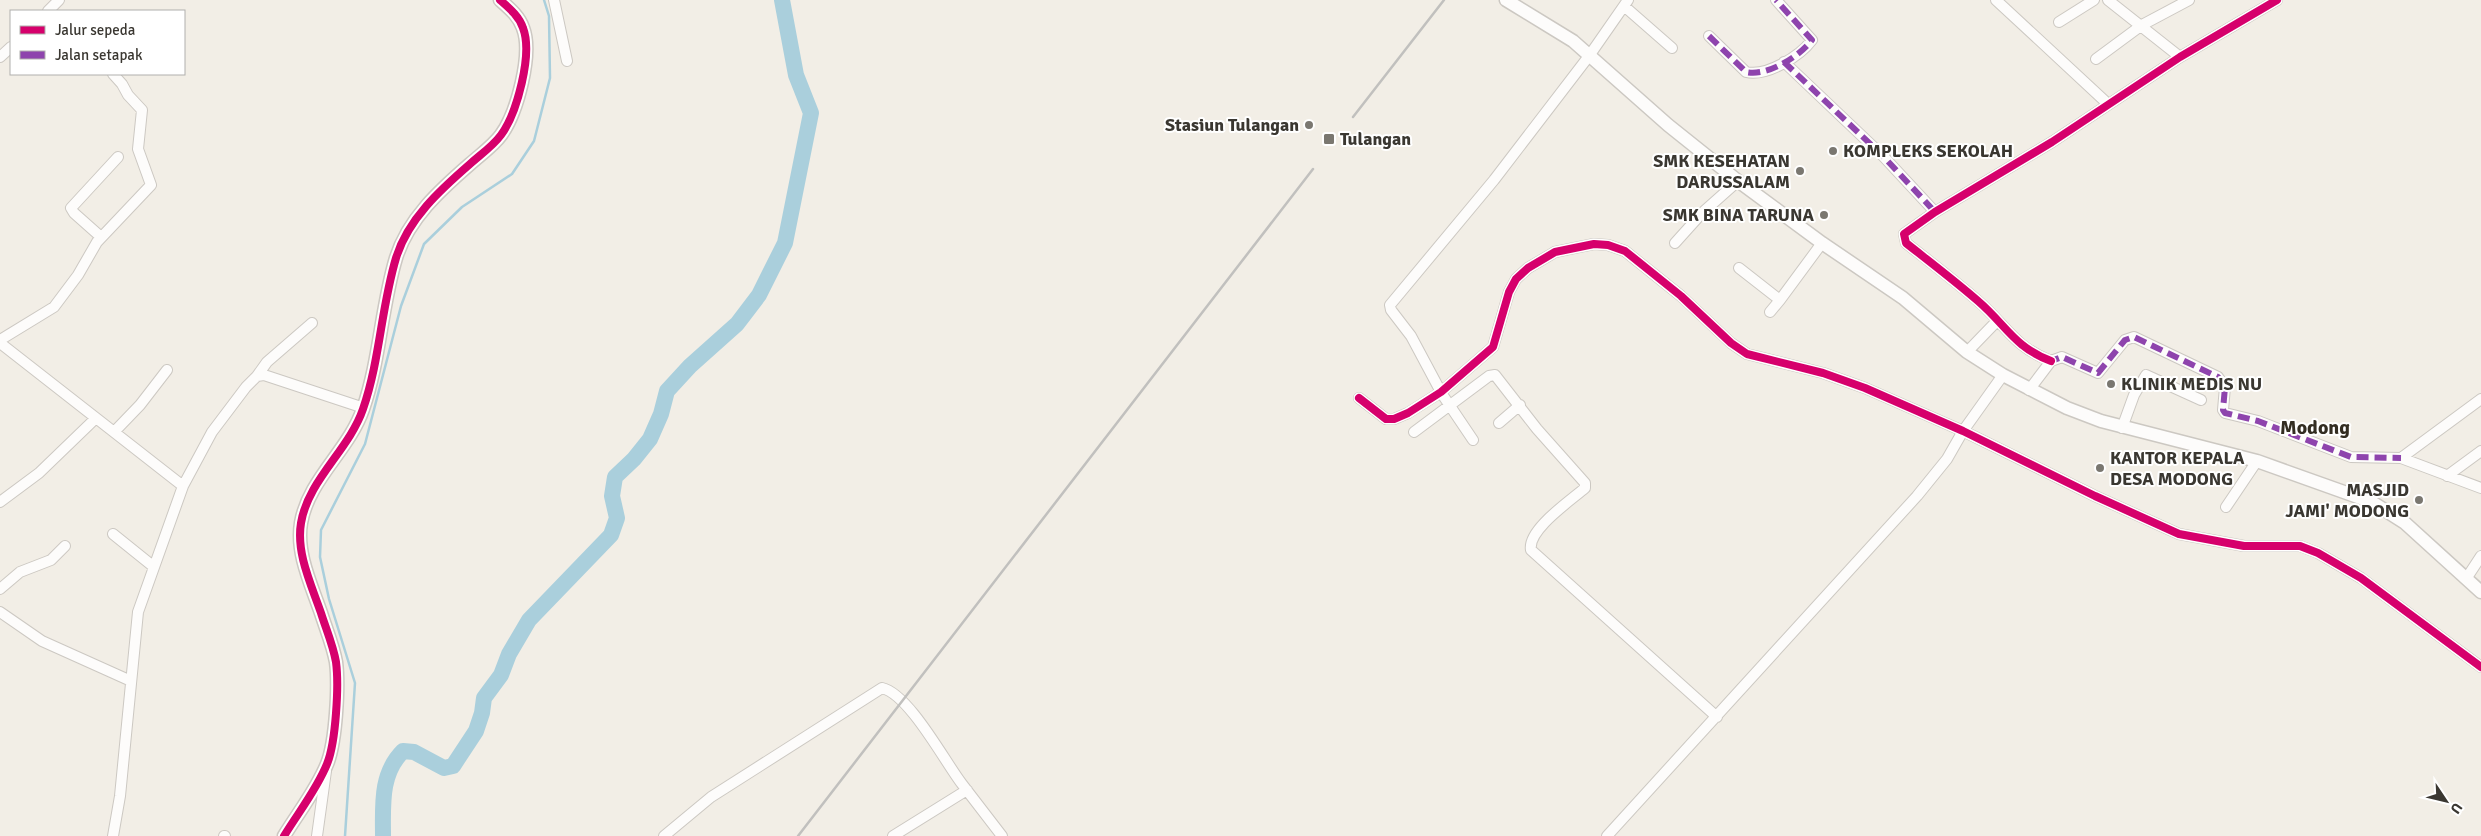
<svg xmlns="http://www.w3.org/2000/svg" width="2481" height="836" font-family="Signika,sans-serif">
  <rect width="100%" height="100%" fill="#f2eee6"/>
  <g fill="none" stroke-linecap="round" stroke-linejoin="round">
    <path stroke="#aacfdc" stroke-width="2.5" d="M 345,836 L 355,683 L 329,599 L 320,557 L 321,530 L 365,444 L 401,306 L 424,244 L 462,207 L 512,174 L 534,141 L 550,78 L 549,16 L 544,0"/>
    <path stroke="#aacfdc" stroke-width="16" d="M 383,836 C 383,805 380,774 403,751 L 414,752 L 444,768 L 453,766 L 476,731 L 482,713 L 484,698 L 501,675 L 509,654 L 529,620 L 611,535 L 617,518 L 612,496 L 615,477 L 634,459 L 650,439 L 661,414 L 667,391 L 690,366 L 737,324 L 759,295 L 785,243 L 811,113 L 796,75 L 782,0"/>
    <g stroke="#ccc8c2" stroke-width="12">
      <path id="minor" d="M 554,0 L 567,61
        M 1996,0 L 2108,104
        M 2108,0 L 2180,57
        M 1624,6 L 1672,48
        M 48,11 L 59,0
        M 2059,22 L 2094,0
        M 1709,36 L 1746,72 C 1767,77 1800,56 1812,40 L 1776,0
        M 0,57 L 11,47
        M 2096,59 L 2142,25 L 2189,0
        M 1784,62 L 1883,156 L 1935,212
        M 101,237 L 74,213 L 71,208 L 118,157
        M 1675,243 L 1702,213 L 1738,181
        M 1739,268 L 1780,300 L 1822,243
        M 1770,312 L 1780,300
        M 0,340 L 54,307 L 78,275 L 97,242 L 151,185 L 138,149 L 142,110 L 128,95 L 122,84 L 113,74
        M 0,343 L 183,486
        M 1967,352 L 1997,321
        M 2051,361 C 2014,347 2006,325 1978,301 C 1955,281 1930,262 1906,243 L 1904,234 L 1935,212 L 2052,142 L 2180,57 L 2277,0
        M 257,376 L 267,362 L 312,323
        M 2029,390 L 2051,361 L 2062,357 L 2098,373 L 2125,340 L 2134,337 L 2218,377 L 2225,387 L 2223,410 L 2225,413 L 2258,421 L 2351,457 L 2401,458
        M 1359,398 L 1386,419 L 1394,419 L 1408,413 L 1441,392 L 1493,347 L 1509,292 L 1516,279 L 1528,268 L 1555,252 L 1594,244 L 1608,245 L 1625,251 L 1681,296 L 1731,343 L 1747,354 L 1823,373 L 1865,388 L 1963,431 L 2095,496 L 2179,534 L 2244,546 L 2300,546 L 2318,553 L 2361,578 L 2481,667
        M 2481,399 L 2401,458 L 2481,488
        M 1499,423 L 1520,405
        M 2122,428 L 2134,395 L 2146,375 L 2201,400
        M 114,432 L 140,405 L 167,370
        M 1414,432 L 1489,376 L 1495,375 L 1537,429 L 1585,483 L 1585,488 C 1570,501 1527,530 1531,550 L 1717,717
        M 1473,440 L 1442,394 L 1411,336 L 1391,310 L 1390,305 L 1494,180 L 1589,56 L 1628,0
        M 2447,476 L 2481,451
        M 0,502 L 39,473 L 96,418
        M 2226,507 L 2257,461
        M 113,534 L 154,567
        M 2466,579 L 2481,556
        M 0,589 L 20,572 L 51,560 L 65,546
        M 0,612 L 42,641 L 131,681
        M 113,836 L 120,796 L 138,612 L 183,486 L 212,432 L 246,387 L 257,376 L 264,375 L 364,408
        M 224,836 L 225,836
        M 317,836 L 326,771
        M 664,836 L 711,797 L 882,688 C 909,694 945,762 962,784 C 976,802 989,819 1002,836
        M 893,836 L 967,790
        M 1607,836 L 1917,496 L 1947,459 L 1963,431 L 2003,375"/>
    </g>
    <g stroke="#ccc8c2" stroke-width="15">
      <path id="tertiary" d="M 1506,0 L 1573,41 L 1668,125 L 1738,181 L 1822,243 L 1903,298 L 1967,352 L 2003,375 L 2067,408 L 2101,421 L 2257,461 L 2372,502 L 2405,523 L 2481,592
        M 284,836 C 298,813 317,789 327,764 C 336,742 339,685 336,662 C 333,645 326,629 321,613 C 311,584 296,553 301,523 C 308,480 349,450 363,409 C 380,360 381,308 396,258 C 408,219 440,190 470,164 C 480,155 493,146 501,135 C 517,113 533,54 523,28 C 519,16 509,8 500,0"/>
    </g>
    <use href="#minor" stroke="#fdfcfb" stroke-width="10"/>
    <use href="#tertiary" stroke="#fdfcfb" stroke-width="12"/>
    <path stroke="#c1c0be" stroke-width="2.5" d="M 1353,117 L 1444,0
      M 798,836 L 1313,169"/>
    <path stroke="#8e44ad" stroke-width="6" stroke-dasharray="12 6" stroke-linecap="butt" d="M 1709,36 L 1746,72 C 1767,77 1800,56 1812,40 L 1776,0
      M 1784,62 L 1883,156 L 1935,212
      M 2048,359 L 2051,361 L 2062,357 L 2098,373 L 2125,340 L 2134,337 L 2218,377 L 2225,387 L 2223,410 L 2225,413 L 2258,421 L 2351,457 L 2401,458"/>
    <g stroke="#fff" stroke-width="11">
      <path id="cycleway" d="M 2051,361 C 2014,347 2006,325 1978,301 C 1955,281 1930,262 1906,243 L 1904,234 L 1935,212 L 2052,142 L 2180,57 L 2277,0
        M 1359,398 L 1386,419 L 1394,419 L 1408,413 L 1441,392 L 1493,347 L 1509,292 L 1516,279 L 1528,268 L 1555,252 L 1594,244 L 1608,245 L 1625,251 L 1681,296 L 1731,343 L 1747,354 L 1823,373 L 1865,388 L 1963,431 L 2095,496 L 2179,534 L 2244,546 L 2300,546 L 2318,553 L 2361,578 L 2481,667
        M 284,836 C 298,813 317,789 327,764 C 336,742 339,685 336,662 C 333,645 326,629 321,613 C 311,584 296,553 301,523 C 308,480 349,450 363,409 C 380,360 381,308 396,258 C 408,219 440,190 470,164 C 480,155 493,146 501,135 C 517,113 533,54 523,28 C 519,16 509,8 500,0"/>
    </g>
    <use href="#cycleway" stroke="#d6006c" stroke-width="8"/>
  </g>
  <g fill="#7a7770" stroke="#fff" stroke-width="2">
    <circle cx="1309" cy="125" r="5"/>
    <rect x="1323" y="133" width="12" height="12" rx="2.5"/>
    <circle cx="1833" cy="151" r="5"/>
    <circle cx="1800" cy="171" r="5"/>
    <circle cx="1824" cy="215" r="5"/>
    <circle cx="2111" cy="384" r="5"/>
    <circle cx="2100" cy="468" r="5"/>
    <circle cx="2419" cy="500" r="5"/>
  </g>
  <g text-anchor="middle" stroke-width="4" stroke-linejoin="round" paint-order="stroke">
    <g font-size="18" font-weight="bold" fill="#3a3731" stroke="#fff" text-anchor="end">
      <text x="1299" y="131">Stasiun Tulangan</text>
      <text x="1340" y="145" text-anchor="start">Tulangan</text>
      <text x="1843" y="157" text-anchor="start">KOMPLEKS SEKOLAH</text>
      <text x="1790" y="167">SMK KESEHATAN<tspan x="1790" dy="21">DARUSSALAM</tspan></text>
      <text x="1814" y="221">SMK BINA TARUNA</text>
      <text x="2121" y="390" text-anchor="start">KLINIK MEDIS NU</text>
      <text x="2110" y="464" text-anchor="start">KANTOR KEPALA<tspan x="2110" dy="21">DESA MODONG</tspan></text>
      <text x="2409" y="496">MASJID<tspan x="2409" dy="21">JAMI' MODONG</tspan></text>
    </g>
    <g font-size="20" font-weight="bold" fill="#332d22" stroke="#fff">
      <text x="2315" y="434">Modong</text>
    </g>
  </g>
  <rect x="10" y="10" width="175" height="65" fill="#ffffff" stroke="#b0afad"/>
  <rect x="20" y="26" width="25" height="8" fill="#d6006c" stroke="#b0afad"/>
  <text x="55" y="35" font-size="15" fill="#3a3731">Jalur sepeda</text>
  <rect x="20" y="51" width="25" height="8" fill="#8e44ad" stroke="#b0afad"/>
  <text x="55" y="60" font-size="15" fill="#3a3731">Jalan setapak</text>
  <g transform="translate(2446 801) rotate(125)" stroke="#ffffff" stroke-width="4" paint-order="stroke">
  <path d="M0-4L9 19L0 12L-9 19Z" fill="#3a3731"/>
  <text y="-8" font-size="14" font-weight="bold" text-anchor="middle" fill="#3a3731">U</text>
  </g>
</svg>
